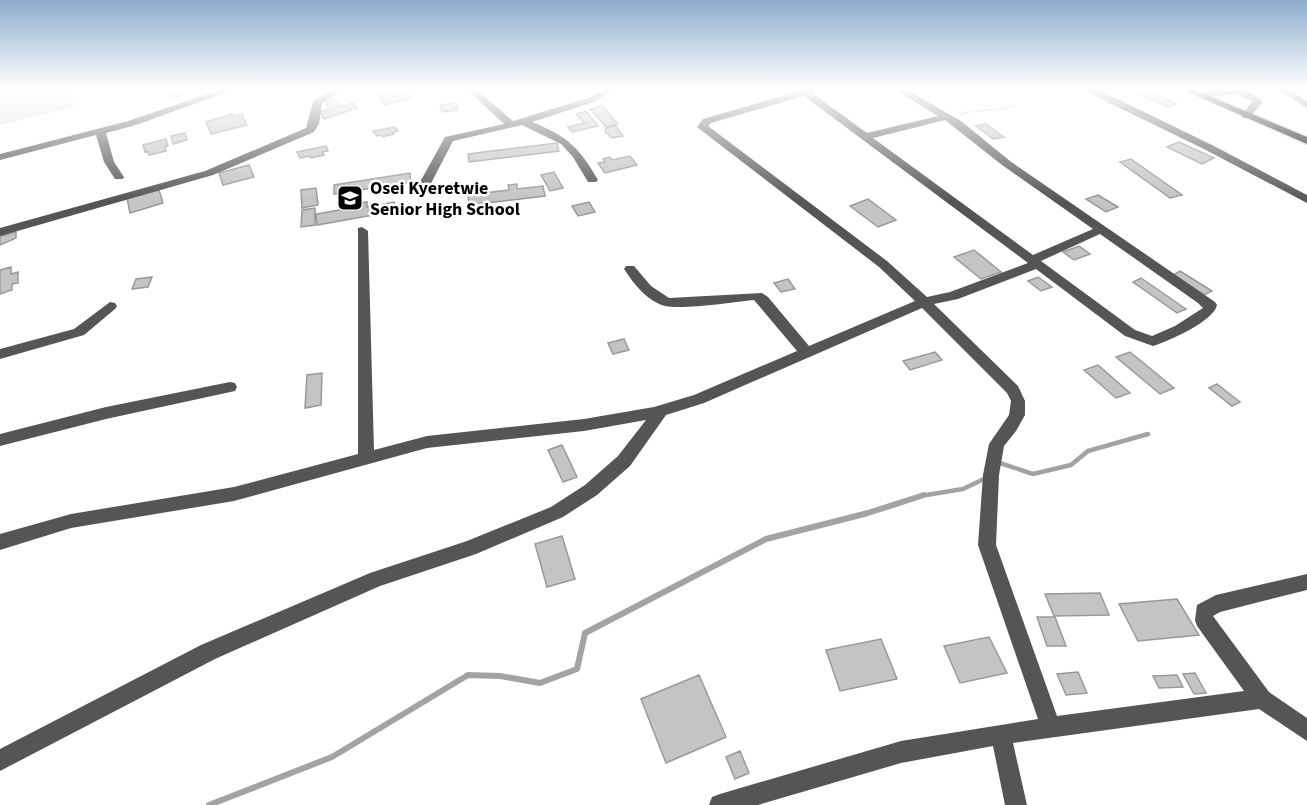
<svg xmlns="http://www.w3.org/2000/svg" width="1307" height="805" font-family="'Source Sans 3',sans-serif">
  <rect width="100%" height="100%" fill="#fff"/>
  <path fill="#dcdcdc" d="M 0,89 L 70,89 L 75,107 L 0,125 Z"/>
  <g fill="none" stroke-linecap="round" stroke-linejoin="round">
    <path stroke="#a3a3a3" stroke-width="4.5" d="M 997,462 L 1033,474 L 1071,465 L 1088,451 L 1148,434
      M 920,496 L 963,489 L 988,477"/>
    <path stroke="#a3a3a3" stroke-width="6" d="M 209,805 L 332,757 L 468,675 L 500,676 L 540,683 L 577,669 L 585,633 L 766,539 L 868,513 L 924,495"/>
  </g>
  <path fill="#c4c4c4" stroke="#999" stroke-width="1.5" d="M 167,89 L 179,89 L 183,95 L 172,98 Z
    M 374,89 L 396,89 L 399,93 L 407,91 L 412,98 L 385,105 Z
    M 1146,89 L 1176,104 L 1168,107 L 1137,93 Z
    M 334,98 L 340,105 L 338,107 L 353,103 L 357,108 L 324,119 L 319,112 L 331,109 L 324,101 Z
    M 456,103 L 458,110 L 442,112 L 440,105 Z
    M 602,106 L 618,124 L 606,127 L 590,109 Z
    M 586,111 L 598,126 L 572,132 L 568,127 L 584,123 L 576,114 Z
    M 232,114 L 233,116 L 242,114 L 247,125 L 211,134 L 206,122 Z
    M 986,124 L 1004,137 L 993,139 L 976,126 Z
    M 616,126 L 623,136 L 612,138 L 605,132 L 606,128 Z
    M 395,127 L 398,131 L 393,132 L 394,134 L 382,137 L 381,135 L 377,136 L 373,131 Z
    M 185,133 L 187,140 L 173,144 L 171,136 Z
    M 166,139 L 168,146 L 165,146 L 166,151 L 149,155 L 148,151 L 145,152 L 143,145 Z
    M 1179,142 L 1214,158 L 1202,164 L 1167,147 Z
    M 557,143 L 559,151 L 469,162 L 468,154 Z
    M 326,146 L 328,151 L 322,152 L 324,155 L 311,158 L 309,156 L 300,158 L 297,152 Z
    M 630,156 L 637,165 L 605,173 L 598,163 L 605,162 L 603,159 L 610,157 L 612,160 Z
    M 1131,159 L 1182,195 L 1170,198 L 1120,162 Z
    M 249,165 L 254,177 L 223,185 L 219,173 Z
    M 554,172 L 563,188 L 550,191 L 541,175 Z
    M 410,173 L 411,182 L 334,194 L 334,185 Z
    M 517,184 L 517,189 L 543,186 L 545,196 L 469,205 L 468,195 L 509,190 L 508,185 Z
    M 316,188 L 318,205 L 302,208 L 301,190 Z
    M 159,190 L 163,203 L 130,213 L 127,198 Z
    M 1098,195 L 1118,207 L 1106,212 L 1086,199 Z
    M 868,199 L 896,220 L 878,227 L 850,206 Z
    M 367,202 L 367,207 L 394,202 L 396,211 L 317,225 L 316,214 L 356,207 L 356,204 Z
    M 589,202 L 595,212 L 578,216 L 572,206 Z
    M 315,208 L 315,225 L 301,227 L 302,210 Z
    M 16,232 L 16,238 L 0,245 L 0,234 L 1,236 Z
    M 1079,246 L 1090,254 L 1074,260 L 1063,252 Z
    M 974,250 L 1001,272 L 981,279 L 954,257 Z
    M 11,267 L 11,274 L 18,272 L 18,283 L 12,284 L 12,290 L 0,294 L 0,270 Z
    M 1180,271 L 1212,291 L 1204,295 L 1173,275 Z
    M 152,277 L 148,287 L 132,289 L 136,279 Z
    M 1038,277 L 1052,287 L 1041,291 L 1028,281 Z
    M 1141,278 L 1186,309 L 1177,313 L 1133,282 Z
    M 788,279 L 795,289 L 781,292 L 774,283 Z
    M 624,339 L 629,350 L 613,354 L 608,343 Z
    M 935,352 L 942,360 L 910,370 L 903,361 Z
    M 1130,352 L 1174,388 L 1160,394 L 1116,357 Z
    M 1098,365 L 1130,393 L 1116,398 L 1084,370 Z
    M 322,373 L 321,405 L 305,408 L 307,375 Z
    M 1217,384 L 1240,402 L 1232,406 L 1209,388 Z
    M 562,445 L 577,477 L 563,482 L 548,450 Z
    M 562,536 L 575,579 L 547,587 L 535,544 Z
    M 1100,593 L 1109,615 L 1054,616 L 1045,594 Z
    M 1177,599 L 1199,635 L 1138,641 L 1119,604 Z
    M 1037,617 L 1055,617 L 1066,646 L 1047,646 Z
    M 989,637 L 1007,673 L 960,683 L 944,646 Z
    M 881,639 L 897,679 L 840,691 L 826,650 Z
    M 1078,672 L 1087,693 L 1066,695 L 1057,674 Z
    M 1195,673 L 1206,693 L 1194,694 L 1183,674 Z
    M 699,675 L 726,737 L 666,763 L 641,699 Z
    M 1177,675 L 1183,687 L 1159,688 L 1153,676 Z
    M 740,751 L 749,773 L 735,779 L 726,757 Z"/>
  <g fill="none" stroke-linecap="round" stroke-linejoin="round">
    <g stroke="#dbdbdb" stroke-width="3">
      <path id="major" d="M 1181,89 L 1193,89 L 1307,137 L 1307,144 Z"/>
    </g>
    <path stroke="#777" stroke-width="2" stroke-dasharray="1 2" stroke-linecap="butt" d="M 961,114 C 977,109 992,111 1008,108 L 1008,105 L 1017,107"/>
    <path fill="#555" fill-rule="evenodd" d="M 222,89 L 235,89 L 136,125 L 106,133 L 114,162 L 124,177 L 123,179 L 115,179 L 104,162 L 96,135 L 0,160 L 0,154 L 128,121 Z
      M 332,89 L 344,89 L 322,103 L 319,124 L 314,132 L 213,175 L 0,236 L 0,228 L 205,171 L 306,128 L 313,102 Z
      M 467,89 L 476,89 L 513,121 L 588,98 L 605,89 L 615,89 L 594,102 L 532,122 C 567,136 579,147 598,180 L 596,182 L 588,182 L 573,157 L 561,144 L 522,125 L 453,141 L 427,191 L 421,194 L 417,193 L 415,191 L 445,137 L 504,124 Z
      M 806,89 L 815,89 L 812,93 L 867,133 L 938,116 L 894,89 L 905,89 L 961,121 L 1010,161 L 1215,302 L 1217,305 C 1214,321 1169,341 1153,346 L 1125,336 L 1036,269 L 958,299 L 934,304 L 1018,386 L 1025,401 L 1025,415 L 1016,431 L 1004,446 L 999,475 L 996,545 L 1057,716 L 1244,691 L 1197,626 L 1195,620 L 1197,605 L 1216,595 L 1307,574 L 1307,590 L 1220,612 L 1213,616 L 1269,692 L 1307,718 L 1307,741 L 1259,709 L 1013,743 L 1027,805 L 1005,805 L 993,746 L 901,763 L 758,805 L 709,805 L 712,797 L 720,794 L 901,741 L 1038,719 L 978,545 L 983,475 L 989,444 L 1009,415 L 1011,401 L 1007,393 L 922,308 L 704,403 L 666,415 L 630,466 L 597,495 L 563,517 L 476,554 L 380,586 L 215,659 L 0,771 L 0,749 L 201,645 L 370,573 L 467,541 L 551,507 L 585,485 L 618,456 L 646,420 L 584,431 L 427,448 L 234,501 L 71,528 L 0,550 L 0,534 L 71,514 L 234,487 L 358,454 L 358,228 L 362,227 L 368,231 L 374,450 L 427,436 L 584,419 L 654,407 L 694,395 L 797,351 L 754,300 C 735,302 682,310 665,306 C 647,301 634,284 624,269 L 626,266 L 634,266 L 651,286 L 669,298 L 762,293 L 768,297 L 809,346 L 915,301 L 879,267 L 697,127 L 703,119 ZM 804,96 L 1028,263 L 950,292 L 927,297 L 887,261 L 708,126 L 711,123 ZM 945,120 L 1002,165 L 1093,229 L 1033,255 L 873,138 ZM 1100,234 L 1198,303 L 1203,308 L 1175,326 L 1152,336 L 1135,330 L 1041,261 Z
      M 1086,89 L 1097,89 L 1212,145 L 1307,195 L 1307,203 L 1204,149 L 1095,96 Z
      M 1216,89 C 1233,87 1250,89 1263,102 L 1249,118 L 1243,118 L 1241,116 L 1252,102 C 1231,86 1207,103 1196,95 Z
      M 1277,89 L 1288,89 L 1307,101 L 1307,108 Z
      M 110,302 L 115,303 L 117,306 L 115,309 L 84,335 L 0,359 L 0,349 L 74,329 Z
      M 230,382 L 235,383 L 237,387 L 235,391 L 106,419 L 0,446 L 0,434 L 106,407 Z"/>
    <use href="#major" fill="#000" fill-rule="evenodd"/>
  </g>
  <linearGradient id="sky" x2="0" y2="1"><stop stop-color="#8cadcc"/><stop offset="0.44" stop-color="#fff"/><stop offset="1" stop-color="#fff" stop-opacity="0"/></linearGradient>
  <rect width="1307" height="201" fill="url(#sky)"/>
  <defs>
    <g id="school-square" transform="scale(1.35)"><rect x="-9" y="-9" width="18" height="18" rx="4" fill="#000" stroke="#fff"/><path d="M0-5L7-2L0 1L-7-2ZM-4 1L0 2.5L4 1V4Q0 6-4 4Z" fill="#fff"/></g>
  </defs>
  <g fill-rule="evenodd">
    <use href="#school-square" x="350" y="198"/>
  </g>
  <g text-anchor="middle" stroke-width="5" stroke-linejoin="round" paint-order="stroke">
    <g font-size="18" font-weight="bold" fill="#000" stroke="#fff" text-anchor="start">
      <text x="370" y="194">Osei Kyeretwie<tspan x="370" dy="21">Senior High School</tspan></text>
    </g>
  </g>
</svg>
